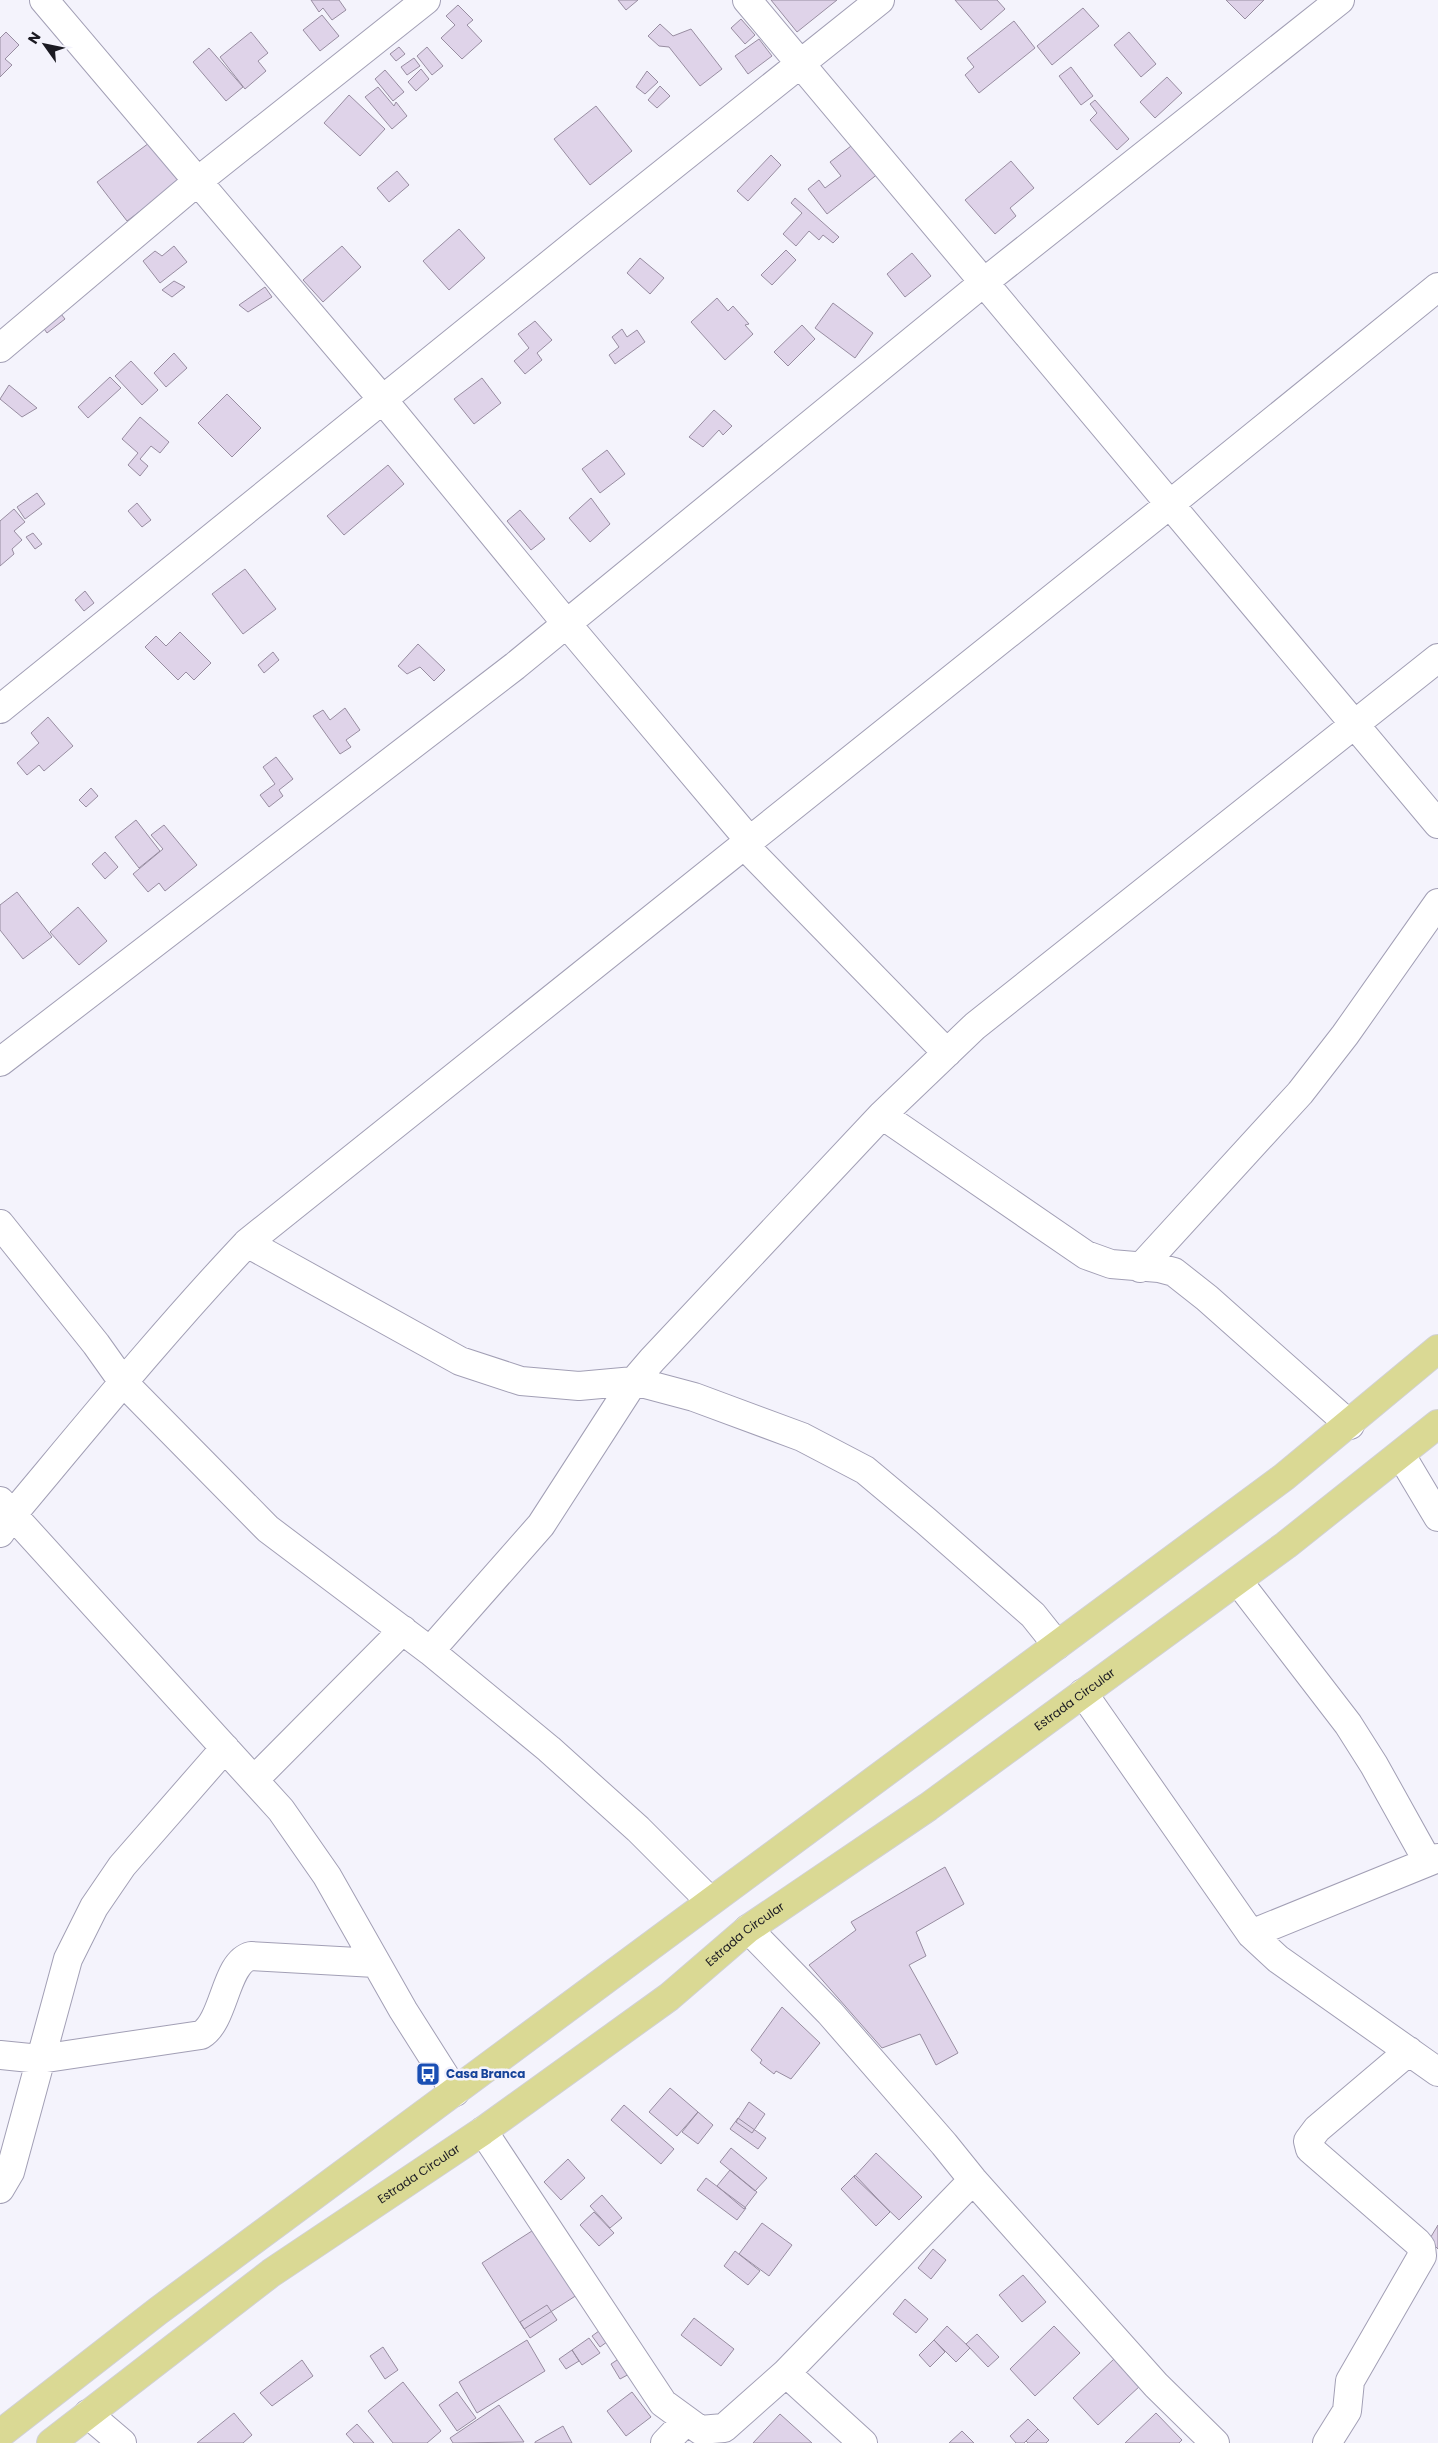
<svg xmlns="http://www.w3.org/2000/svg" width="1438" height="2443" font-family="Poppins,sans-serif">
  <rect width="100%" height="100%" fill="#f4f3fc"/>
  <path fill="#dfd3e9" stroke="#988da1" d="M 311,0 L 339,0 L 346,10 L 332,20 L 323,8 L 319,12 Z
    M 618,0 L 638,0 L 626,10 Z
    M 771,0 L 837,0 L 797,32 Z
    M 955,0 L 997,0 L 1005,9 L 981,30 Z
    M 1226,0 L 1264,0 L 1245,19 Z
    M 458,5 L 473,20 L 467,25 L 482,41 L 462,59 L 441,38 L 455,25 L 446,16 Z
    M 1083,8 L 1099,26 L 1052,65 L 1037,46 Z
    M 322,15 L 339,36 L 320,51 L 303,30 Z
    M 741,19 L 755,35 L 745,44 L 731,28 Z
    M 1014,21 L 1035,48 L 979,93 L 965,75 L 974,67 L 967,58 Z
    M 660,24 L 673,36 L 691,29 L 722,69 L 700,86 L 669,47 L 659,46 L 648,36 Z
    M 6,32 L 19,45 L 5,59 L 12,65 L 0,77 L 0,38 Z
    M 251,32 L 268,53 L 258,61 L 266,71 L 245,89 L 220,57 Z
    M 1129,32 L 1156,64 L 1141,77 L 1114,45 Z
    M 759,39 L 772,56 L 748,74 L 735,56 Z
    M 399,47 L 405,54 L 396,61 L 390,54 Z
    M 427,47 L 443,66 L 432,75 L 417,56 Z
    M 209,48 L 243,87 L 226,101 L 193,62 Z
    M 414,58 L 420,66 L 407,75 L 401,67 Z
    M 1071,67 L 1093,96 L 1081,105 L 1059,76 Z
    M 421,69 L 429,79 L 416,91 L 408,82 Z
    M 385,70 L 404,92 L 393,101 L 375,79 Z
    M 647,71 L 658,82 L 645,94 L 636,87 Z
    M 1167,77 L 1182,93 L 1155,118 L 1140,102 Z
    M 660,86 L 670,96 L 657,108 L 648,100 Z
    M 378,87 L 394,106 L 396,102 L 407,116 L 392,129 L 365,97 Z
    M 349,95 L 385,129 L 360,156 L 324,123 Z
    M 1095,100 L 1129,139 L 1117,150 L 1090,120 L 1097,113 L 1090,104 Z
    M 596,106 L 632,151 L 590,185 L 554,139 Z
    M 149,143 L 179,182 L 127,221 L 97,182 Z
    M 855,143 L 879,173 L 827,214 L 808,189 L 819,180 L 825,188 L 841,176 L 830,162 Z
    M 771,155 L 781,165 L 748,201 L 737,191 Z
    M 1011,161 L 1034,188 L 1010,208 L 1016,216 L 995,234 L 965,200 Z
    M 397,171 L 409,185 L 389,202 L 377,188 Z
    M 795,198 L 839,237 L 833,243 L 823,235 L 819,240 L 809,231 L 796,246 L 783,234 L 802,213 L 791,203 Z
    M 459,229 L 485,258 L 449,290 L 423,261 Z
    M 174,246 L 187,262 L 160,283 L 143,261 L 155,251 L 162,256 Z
    M 342,246 L 361,267 L 323,302 L 303,280 Z
    M 786,250 L 796,260 L 772,285 L 761,275 Z
    M 912,253 L 931,276 L 905,297 L 887,274 Z
    M 640,258 L 664,278 L 650,294 L 627,273 Z
    M 174,281 L 185,287 L 172,297 L 162,290 Z
    M 265,287 L 272,297 L 248,312 L 239,305 Z
    M 717,298 L 728,311 L 733,306 L 749,324 L 745,325 L 753,334 L 725,360 L 691,322 Z
    M 833,303 L 873,333 L 855,358 L 815,328 Z
    M 57,309 L 65,319 L 47,333 L 40,323 Z
    M 535,321 L 552,340 L 537,353 L 542,360 L 525,374 L 514,361 L 529,348 L 518,334 Z
    M 802,325 L 815,339 L 788,366 L 774,352 Z
    M 622,329 L 627,337 L 637,330 L 645,342 L 615,364 L 609,355 L 619,347 L 612,337 Z
    M 174,353 L 187,368 L 166,387 L 154,373 Z
    M 131,361 L 158,390 L 142,405 L 115,376 Z
    M 110,377 L 121,388 L 88,418 L 78,407 Z
    M 482,378 L 501,403 L 474,424 L 454,399 Z
    M 9,385 L 37,408 L 22,417 L 0,399 Z
    M 227,394 L 261,428 L 232,457 L 198,423 Z
    M 714,410 L 732,426 L 723,435 L 719,430 L 703,447 L 689,437 Z
    M 140,417 L 169,442 L 160,453 L 151,446 L 140,459 L 148,466 L 140,476 L 128,465 L 138,453 L 122,439 Z
    M 607,450 L 625,474 L 600,493 L 582,469 Z
    M 388,465 L 404,484 L 344,535 L 327,516 Z
    M 37,493 L 45,504 L 25,519 L 17,507 Z
    M 591,498 L 610,524 L 590,542 L 569,518 Z
    M 137,503 L 151,520 L 142,527 L 128,511 Z
    M 14,509 L 25,522 L 14,531 L 22,540 L 12,549 L 14,554 L 0,566 L 0,521 Z
    M 520,510 L 545,539 L 531,550 L 507,521 Z
    M 33,533 L 42,544 L 35,549 L 26,537 Z
    M 245,569 L 276,609 L 243,634 L 212,594 Z
    M 85,591 L 94,603 L 84,611 L 75,600 Z
    M 180,632 L 211,663 L 194,680 L 186,672 L 178,680 L 145,647 L 156,636 L 166,646 Z
    M 418,644 L 445,670 L 434,681 L 420,667 L 407,674 L 398,666 Z
    M 273,652 L 279,660 L 264,673 L 258,665 Z
    M 345,708 L 360,730 L 346,740 L 351,747 L 340,754 L 313,716 L 323,710 L 330,720 Z
    M 48,717 L 73,746 L 44,771 L 39,765 L 27,775 L 17,763 L 39,743 L 31,733 Z
    M 276,757 L 293,779 L 279,790 L 283,796 L 269,807 L 260,795 L 275,784 L 263,767 Z
    M 91,788 L 98,796 L 86,807 L 79,800 Z
    M 136,820 L 160,851 L 139,868 L 115,837 Z
    M 164,825 L 197,865 L 165,891 L 159,883 L 148,892 L 133,874 L 163,849 L 151,835 Z
    M 105,852 L 118,867 L 105,879 L 92,864 Z
    M 17,892 L 52,937 L 23,959 L 0,930 L 0,905 Z
    M 78,907 L 107,941 L 79,965 L 50,932 Z
    M 945,1867 L 964,1904 L 916,1932 L 926,1956 L 909,1965 L 958,2053 L 936,2065 L 920,2034 L 882,2048 L 809,1965 L 856,1930 L 851,1922 Z
    M 782,2007 L 820,2043 L 791,2079 L 776,2071 L 774,2074 L 760,2063 L 762,2060 L 751,2050 Z
    M 670,2088 L 698,2112 L 677,2136 L 649,2112 Z
    M 749,2102 L 765,2114 L 752,2133 L 736,2122 Z
    M 624,2105 L 674,2149 L 661,2164 L 611,2120 Z
    M 698,2112 L 713,2125 L 698,2144 L 682,2132 Z
    M 738,2118 L 766,2138 L 758,2149 L 730,2129 Z
    M 731,2148 L 767,2178 L 755,2191 L 720,2162 Z
    M 876,2153 L 922,2197 L 899,2220 L 854,2177 Z
    M 568,2159 L 585,2178 L 561,2200 L 544,2182 Z
    M 730,2170 L 757,2192 L 744,2209 L 717,2186 Z
    M 855,2175 L 890,2212 L 876,2226 L 841,2189 Z
    M 706,2178 L 746,2208 L 737,2220 L 697,2190 Z
    M 602,2195 L 622,2218 L 610,2228 L 590,2206 Z
    M 594,2212 L 614,2233 L 599,2246 L 580,2225 Z
    M 762,2223 L 792,2245 L 769,2276 L 739,2254 Z
    M 1438,2225 L 1438,2249 L 1429,2240 Z
    M 535,2229 L 577,2295 L 524,2329 L 482,2263 Z
    M 933,2249 L 946,2260 L 931,2279 L 918,2268 Z
    M 735,2251 L 760,2271 L 748,2285 L 724,2266 Z
    M 1023,2275 L 1046,2302 L 1022,2322 L 999,2295 Z
    M 905,2299 L 928,2319 L 916,2333 L 893,2314 Z
    M 547,2305 L 557,2320 L 530,2338 L 520,2322 Z
    M 694,2318 L 734,2349 L 721,2366 L 681,2335 Z
    M 947,2326 L 970,2348 L 956,2362 L 934,2340 Z
    M 1054,2326 L 1080,2353 L 1035,2396 L 1010,2369 Z
    M 603,2328 L 611,2339 L 600,2347 L 592,2336 Z
    M 977,2334 L 999,2357 L 988,2367 L 966,2344 Z
    M 589,2338 L 600,2353 L 582,2365 L 572,2350 Z
    M 527,2340 L 545,2371 L 477,2413 L 459,2382 Z
    M 934,2340 L 945,2352 L 930,2367 L 919,2355 Z
    M 383,2347 L 398,2370 L 385,2379 L 370,2356 Z
    M 572,2350 L 579,2361 L 566,2369 L 559,2359 Z
    M 623,2356 L 633,2372 L 620,2379 L 611,2364 Z
    M 1115,2358 L 1141,2385 L 1098,2425 L 1073,2398 Z
    M 302,2360 L 313,2376 L 272,2406 L 260,2393 Z
    M 403,2382 L 441,2431 L 427,2443 L 393,2443 L 368,2411 Z
    M 457,2392 L 476,2418 L 457,2431 L 439,2405 Z
    M 632,2392 L 651,2417 L 626,2436 L 607,2411 Z
    M 499,2405 L 524,2442 L 453,2443 L 450,2438 Z
    M 234,2413 L 252,2435 L 243,2443 L 197,2443 Z
    M 1156,2413 L 1182,2440 L 1179,2443 L 1125,2443 Z
    M 780,2414 L 812,2443 L 753,2443 Z
    M 1028,2419 L 1038,2429 L 1024,2443 L 1016,2443 L 1010,2436 Z
    M 357,2424 L 374,2443 L 354,2443 L 346,2434 Z
    M 563,2426 L 572,2443 L 535,2443 L 535,2442 Z
    M 1038,2429 L 1049,2440 L 1046,2443 L 1028,2443 L 1026,2441 Z
    M 962,2431 L 974,2443 L 949,2443 Z"/>
  <g fill="none" stroke-linecap="round" stroke-linejoin="round">
    <g stroke="#a29fb5" stroke-width="30">
      <path id="minor" d="M 44,0 L 383,400 L 566,623 L 749,840
        M 747,0 L 1438,824
        M 0,348 L 198,181 L 426,0
        M 0,709 L 591,231 L 880,0
        M 743,844 L 947,1053
        M 0,1062 L 515,666 L 983,283 L 1340,0
        M 882,1115 L 1086,1255 L 1111,1264 L 1159,1268 L 1174,1272 L 1207,1298 L 1350,1425
        M 0,1224 L 96,1344 L 123,1382 L 268,1529 L 430,1651 L 549,1749 L 638,1829 L 710,1901
        M 247,1243 L 460,1361 L 521,1381 L 579,1386 L 634,1381 L 694,1397 L 802,1437 L 865,1470 L 926,1521 L 1033,1615 L 1057,1645
        M 1140,1268 L 1300,1093 L 1345,1035 L 1438,903
        M 1401,1455 L 1438,1517
        M 0,1501 L 281,1810 L 327,1876 L 403,2010 L 455,2092
        M 0,1533 L 13,1514 C 90,1422 165,1330 247,1243 L 1169,505 L 1438,287
        M 1238,1581 L 1348,1724 L 1374,1765 L 1428,1862
        M 430,1651 L 541,1525 L 634,1381 L 652,1360 L 882,1115 L 975,1026 L 1438,658
        M 1083,1693 L 1251,1934 L 1278,1959 L 1438,2072
        M 254,1780 L 403,1630
        M 748,1929 L 830,2013 L 944,2144 L 973,2180 L 1156,2385 L 1215,2443
        M 1251,1934 L 1438,1858
        M 0,2055 L 40,2059 L 201,2035 C 225,2021 225,1962 251,1956 L 375,1963
        M 483,2131 L 663,2403 L 700,2430 L 724,2428 L 786,2373 L 973,2180
        M 0,2189 L 10,2172 L 68,1959 L 94,1907 L 122,1866 L 225,1748
        M 786,2373 L 863,2443
        M 88,2414 L 122,2443
        M 665,2443 L 686,2421
        M 1327,2443 L 1347,2411 L 1350,2381 L 1422,2256 L 1421,2247 L 1417,2242 L 1310,2149 L 1308,2141 L 1317,2129 L 1409,2051"/>
    </g>
    <g stroke="#d1d1d3" stroke-width="30">
      <g id="major">
        <path d="M 0,2434 L 158,2311 L 1284,1477 L 1438,1349"/>
        <path id="s1" d="M 51,2443 L 271,2273 L 483,2131 L 669,1997 L 748,1929 L 928,1807 L 1286,1545 L 1438,1424"/>
      </g>
    </g>
    <use href="#minor" stroke="#fff" stroke-width="28"/>
    <use href="#major" stroke="#dad994" stroke-width="28"/>
  </g>
  <defs>
    <g id="bus-square" transform="scale(1.25)"><rect x="-9" y="-9" width="18" height="18" rx="4" fill="#1a4fb4" stroke="#f4f3fc"/><path d="M-5-6H5V4H4V6H2V4H-2V6H-4V4H-5ZM-3.5-4V0h7V-4ZM-3.5 1.2v1.5H-2V1.2ZM2 1.2v1.5H3.5V1.2Z" fill="#fff"/></g>
  </defs>
  <g fill-rule="evenodd">
    <use href="#bus-square" x="428" y="2074"/>
  </g>
  <g text-anchor="middle" stroke-width="5" stroke-linejoin="round" paint-order="stroke">
    <g font-size="12" fill="#1b1a22" stroke="#f4f3fc">
      <text dy="4" stroke="none"><textPath href="#s1" startOffset="1266">Estrada Circular</textPath></text>
      <text dy="4" stroke="none"><textPath href="#s1" startOffset="861">Estrada Circular</textPath></text>
      <text dy="4" stroke="none"><textPath href="#s1" startOffset="456">Estrada Circular</textPath></text>
    </g>
    <g font-size="12" font-weight="bold" fill="#164399" stroke="#f4f3fc" text-anchor="start">
      <text x="446" y="2078">Casa Branca</text>
    </g>
  </g>
  <g transform="translate(45 45) rotate(303)" stroke="#f4f3fc" stroke-width="4" paint-order="stroke">
  <path d="M0-4L9 19L0 12L-9 19Z" fill="#1b1a22"/>
  <text y="-8" font-size="14" font-weight="bold" text-anchor="middle" fill="#1b1a22">N</text>
  </g>
</svg>
